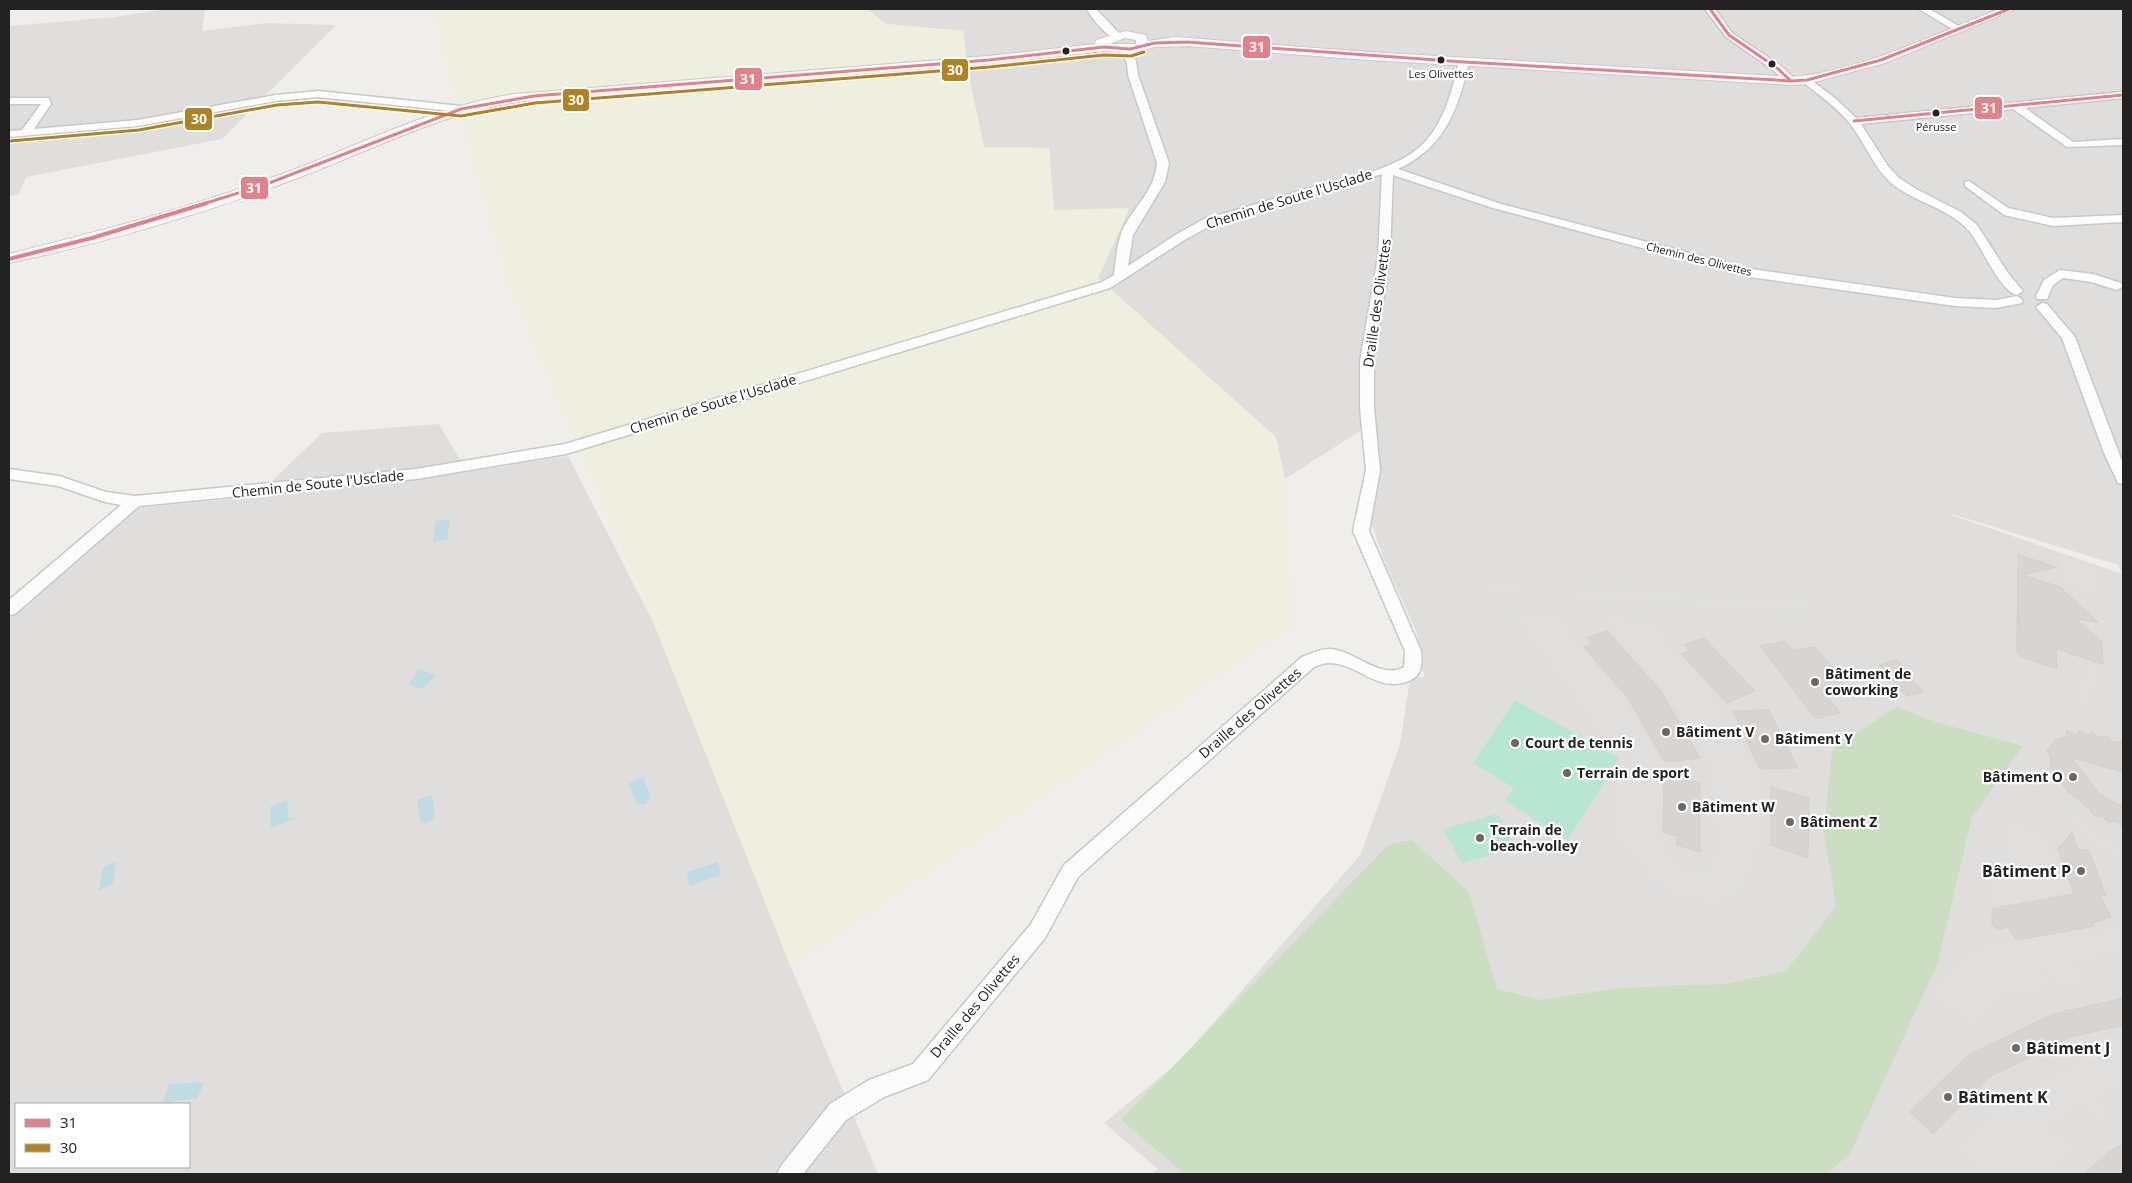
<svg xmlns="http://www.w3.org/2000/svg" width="2132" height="1183" font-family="'Open Sans',sans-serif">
  <rect width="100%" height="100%" fill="#f0eeeb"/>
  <path fill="#dfdedc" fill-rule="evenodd" d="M 166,9 L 205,9 L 202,31 L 267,23 L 336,25 L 222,139 L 26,177 L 19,194 L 9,196 L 9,26 L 115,17 Z
    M 867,9 L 2123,9 L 2123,1174 L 1151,1174 L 1158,1169 L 1104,1123 L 1180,1061 L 1361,854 L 1400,744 L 1410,679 L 1411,677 L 1424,677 L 1417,633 L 1386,565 L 1369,517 L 1374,422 L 1285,479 L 1275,437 L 1098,278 L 1053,210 L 1049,148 L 984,147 L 968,73 L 963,31 L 886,24 ZM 1952,514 L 2118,565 L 2122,574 L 1952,515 Z
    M 439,424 L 467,472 L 568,456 L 655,626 L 791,967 L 878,1174 L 9,1174 L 9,617 L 137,508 L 255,497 L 322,433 ZM 16,1104 L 189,1104 L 189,1167 L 16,1167 Z"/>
  <path fill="#efefdf" d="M 438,9 L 867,9 L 886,24 L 963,31 L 968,73 L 984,147 L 1049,148 L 1054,210 L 1130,208 L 1098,278 L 1276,437 L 1285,479 L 1293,627 L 791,967 L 655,626 L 507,280 L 437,27 Z"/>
  <path fill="#cbdec1" d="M 1896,707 L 1939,723 L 2023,746 L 1972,817 L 1937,965 L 1850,1154 L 1826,1174 L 1185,1174 L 1121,1120 L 1388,845 L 1412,840 L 1469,892 L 1497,989 L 1541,1000 L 1617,988 L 1727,984 L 1786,971 L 1836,906 L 1824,832 L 1832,750 Z"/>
  <path fill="#b7e6d2" d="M 1515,700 L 1619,758 L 1568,840 L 1505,801 L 1514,788 L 1473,763 Z
    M 1497,814 L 1517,848 L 1462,863 L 1443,829 Z"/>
  <path fill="#e0dfde" d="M 2062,558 L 2095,565 L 2096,594 L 2063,583 Z
    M 1489,583 L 1519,585 L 1521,595 L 1491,593 Z
    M 1547,586 L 1816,603 L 1820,614 L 1549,596 Z
    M 1525,613 L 1545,618 L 1556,615 L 1628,706 L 1661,763 L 1663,846 L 1676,864 L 1695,873 L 1706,871 L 1712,866 L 1716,856 L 1712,771 L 1684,719 L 1660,683 L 1602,619 L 1611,615 L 1634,622 L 1645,618 L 1705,681 L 1762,776 L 1765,848 L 1750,844 L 1751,870 L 1745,886 L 1738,895 L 1712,904 L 1679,897 L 1665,890 L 1651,878 L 1635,853 L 1620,852 L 1617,834 L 1618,782 L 1632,784 L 1633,766 L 1630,757 L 1625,748 L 1613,750 L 1515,616 Z
    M 2089,664 L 2100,669 L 2084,708 L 2074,703 Z
    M 2062,813 L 2082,817 L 2097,833 L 2123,853 L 2116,857 L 2106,852 L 2075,829 Z
    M 2011,819 L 2046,839 L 2066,893 L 1988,907 L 1987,893 L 1999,873 Z
    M 2123,925 L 2123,956 L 2095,958 L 2072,964 L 2086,981 L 2060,987 L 2048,970 L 2042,971 L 2052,987 L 2003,995 L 1975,1028 L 1928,990 L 1960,961 L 1983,947 L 2089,927 L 2094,933 Z
    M 2123,1039 L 2123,1100 L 2116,1088 L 2098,1095 L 2109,1115 L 2095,1121 L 2084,1104 L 2052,1124 L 2050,1129 L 2073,1149 L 2050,1174 L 1989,1174 L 1958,1148 L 2007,1093 L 2019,1102 L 2048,1079 L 2086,1057 Z"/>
  <path fill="#bfdbe3" d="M 450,519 L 447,540 L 433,542 L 436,521 Z
    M 418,669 L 436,675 L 422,689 L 408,685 Z
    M 643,777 L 651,798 L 645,804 L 636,804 L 629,783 Z
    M 432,795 L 435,817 L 429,822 L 421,823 L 417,800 Z
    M 287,800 L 289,819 L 295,817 L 295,819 L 271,828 L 270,807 Z
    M 116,862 L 113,883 L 99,891 L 103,867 Z
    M 718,862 L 721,875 L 689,886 L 687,872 Z
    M 204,1082 L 197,1099 L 172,1101 L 169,1104 L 162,1104 L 169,1084 Z"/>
  <path fill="#d7d4d2" stroke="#d3d0cc" d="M 2018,555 L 2057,567 L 2022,575 L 2060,587 L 2098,622 L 2076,619 L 2102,642 L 2103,664 L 2056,649 L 2057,669 L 2022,657 L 2017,653 Z
    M 1607,631 L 1660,690 L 1700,758 L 1665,762 L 1628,698 L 1584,647 L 1592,644 L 1587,638 Z
    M 1704,638 L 1755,691 L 1727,703 L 1681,654 L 1690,650 L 1684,645 Z
    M 1785,641 L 1793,651 L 1815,647 L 1836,671 L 1834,672 L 1850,692 L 1828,697 L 1840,713 L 1815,718 L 1760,646 Z
    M 1897,660 L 1910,675 L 1909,676 L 1923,692 L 1907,696 L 1879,665 Z
    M 1769,710 L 1798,768 L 1760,769 L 1733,711 Z
    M 2079,730 L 2088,735 L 2092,732 L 2100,738 L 2107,736 L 2113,742 L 2123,742 L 2123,772 L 2072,758 L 2100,794 L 2112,802 L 2123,806 L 2123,827 L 2116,821 L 2109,823 L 2102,816 L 2094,816 L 2089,808 L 2066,790 L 2052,770 L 2049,753 L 2046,752 L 2056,738 L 2057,740 L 2066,736 L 2067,731 L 2076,735 Z
    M 1664,774 L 1700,783 L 1700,852 L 1677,845 L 1677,836 L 1663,832 Z
    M 1771,787 L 1809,798 L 1808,858 L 1771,845 Z
    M 2072,832 L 2078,849 L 2089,851 L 2106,896 L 2100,896 L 2111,917 L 2092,923 L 2094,926 L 2017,940 L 2008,927 L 1998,929 L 1992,925 L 1992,909 L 2074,894 L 2058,849 Z
    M 2123,998 L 2123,1025 L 2071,1037 L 1989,1077 L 1933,1134 L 1910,1112 L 1968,1055 L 2051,1015 Z
    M 2123,1144 L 2123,1174 L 2084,1174 L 2109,1152 Z"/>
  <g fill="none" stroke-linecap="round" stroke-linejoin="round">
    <g stroke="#c9c8c7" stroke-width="3">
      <path id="minor" d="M 1086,9 L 1096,9 L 1120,34 L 1120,38 C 1107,40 1094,19 1086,9 Z
        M 1705,9 L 1715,9 L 1732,33 L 1781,66 L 1795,79 L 1795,83 L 1787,83 L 1773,70 L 1726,37 Z
        M 1919,9 L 1930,9 L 1965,30 L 1957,32 Z
        M 1125,45 C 1135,49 1137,65 1138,75 L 1169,163 L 1165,182 L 1133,235 L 1128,266 L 1177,234 L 1204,219 C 1240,209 1277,198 1313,187 C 1350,177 1398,170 1425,142 C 1445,120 1452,90 1459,62 L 1464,59 L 1469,62 C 1458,110 1445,147 1398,169 L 1501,204 L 1751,269 L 1955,298 L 1996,300 L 2017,296 L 2023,300 L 2022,303 L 1996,308 L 1955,306 L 1750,277 L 1493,208 L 1393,175 L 1390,256 L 1374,361 L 1374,408 L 1380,470 L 1369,531 L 1421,651 C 1422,666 1423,676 1406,682 C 1377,692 1357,663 1329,663 C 1324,663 1319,665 1314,667 L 1078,877 L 1045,938 L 928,1080 L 884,1097 L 846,1120 L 803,1174 L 777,1174 L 781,1166 L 830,1104 L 869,1080 L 913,1064 L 1031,924 L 1064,865 L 1302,657 C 1310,654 1320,649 1329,649 C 1353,649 1381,681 1404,667 L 1405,651 L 1353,531 L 1366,470 L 1360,408 L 1360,361 L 1378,256 L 1382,174 L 1212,225 L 1186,239 L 1110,288 L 566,454 L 416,479 L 139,506 L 15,614 L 9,615 L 9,600 L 121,505 L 105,502 L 58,486 L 9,479 L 9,469 L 59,476 L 106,492 L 135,496 L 416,469 L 565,444 L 1102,282 L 1114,275 C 1116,258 1117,240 1125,225 C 1137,204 1155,189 1157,163 L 1128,75 L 1127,63 L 1120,48 Z
        M 1807,77 L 1836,99 L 1856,118 L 2123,92 L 2123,98 L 2025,108 L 2073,142 L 2123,139 L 2123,145 L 2067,147 L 2013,109 L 1861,124 L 1888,166 L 1899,178 L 1916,189 L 1961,212 L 1977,225 L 2008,273 L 2023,291 L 2017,295 C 1999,290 1982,247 1970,232 C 1949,207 1914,203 1890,182 C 1873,166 1865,143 1851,125 C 1838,108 1820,96 1803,82 L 1802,80 Z
        M 318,91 L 461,106 L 466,109 L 461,112 L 318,97 L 276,101 L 138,126 L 9,137 L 9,131 L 22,130 L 41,104 L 9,104 L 9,98 L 49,98 L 51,104 L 34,129 L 138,120 L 276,95 Z
        M 1969,181 L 2008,208 L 2053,218 L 2123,215 L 2123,222 L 2053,226 L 2004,215 L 1965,186 L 1965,182 Z
        M 2060,270 L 2093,274 L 2121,283 L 2123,286 L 2117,290 L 2091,282 L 2063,278 L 2053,285 L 2047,299 L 2037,299 L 2036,296 L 2044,280 Z
        M 2042,303 L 2047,304 L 2075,337 L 2123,464 L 2123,484 L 2118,483 L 2104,453 L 2062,338 L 2036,307 Z"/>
    </g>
    <g stroke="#c9c8c7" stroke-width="2">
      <path id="tertiary" d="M 1999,9 L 2015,9 L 1885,63 L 1807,84 L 1791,85 L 1368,60 L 1187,46 L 1155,47 L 1130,53 L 1104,51 L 989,64 L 525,101 C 446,111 376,148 303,176 C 208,212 108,242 9,263 L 9,254 C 101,231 193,207 282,174 C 359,146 433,106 515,94 L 989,56 L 1095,44 L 1096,40 L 1126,31 L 1146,35 L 1148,41 L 1175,37 L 1368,52 L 1791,77 C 1856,73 1938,33 1999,9 ZM 1125,38 L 1136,40 L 1136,44 L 1110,44 Z"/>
    </g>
    <use href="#minor" fill="#fdfcfc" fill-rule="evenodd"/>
    <use href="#tertiary" fill="#fdfcfc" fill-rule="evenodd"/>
    <g stroke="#fff" stroke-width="5.5">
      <path id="bus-1-far1" d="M 1710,9 L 1729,35 L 1777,68 L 1791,81
        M 1854,121 L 2123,95
        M 203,204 L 264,185 L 461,109 L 534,96 L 989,60 L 1104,47 L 1130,49 L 1155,43 L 1187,42 L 1464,62 L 1791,81 L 1807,80 L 1881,60 L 2009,9"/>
    </g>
    <g stroke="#fff" stroke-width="7">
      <path id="bus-1" d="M 9,259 L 92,238 L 207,203"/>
    </g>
    <g stroke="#fff" stroke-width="5.5">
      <path id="bus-2" d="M 10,141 L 139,130 L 277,105 L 318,102 L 461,116 L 535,103 L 990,67 L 1104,55 L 1131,56 L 1144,52"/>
    </g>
    <use href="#bus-1-far1" stroke="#e68088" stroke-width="3"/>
    <use href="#bus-1" stroke="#e68088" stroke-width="4"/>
    <use href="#bus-2" stroke="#b28220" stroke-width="3"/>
  </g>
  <g fill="#222" stroke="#fff" stroke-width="2">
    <circle cx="1066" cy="51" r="4.5"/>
    <circle cx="1441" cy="60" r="4.5"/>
    <circle cx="1772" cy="64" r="4.5"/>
    <circle cx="1936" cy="113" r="4.5"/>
  </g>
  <g fill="#6a6968" stroke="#fff" stroke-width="2">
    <circle cx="1815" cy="682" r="5"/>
    <circle cx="1666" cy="732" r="5"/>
    <circle cx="1765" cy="739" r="5"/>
    <circle cx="1515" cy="743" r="5"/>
    <circle cx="1567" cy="773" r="5"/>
    <circle cx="2073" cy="777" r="5"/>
    <circle cx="1682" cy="807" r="5"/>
    <circle cx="1790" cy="822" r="5"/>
    <circle cx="1480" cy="838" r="5"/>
    <circle cx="2081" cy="871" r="5"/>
    <circle cx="2016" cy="1048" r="5"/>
    <circle cx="1948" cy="1097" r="5"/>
  </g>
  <g text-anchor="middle" stroke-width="4.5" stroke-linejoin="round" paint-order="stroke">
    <g font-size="11" fill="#222" stroke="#fff">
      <text x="1441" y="78">Les Olivettes</text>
      <text x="1936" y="131">Pérusse</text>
    </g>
    <g font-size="11" fill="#222" stroke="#fff">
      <text transform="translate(1699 259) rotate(14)" y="4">Chemin des Olivettes</text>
    </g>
    <g font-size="14" fill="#222" stroke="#fff">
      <text transform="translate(1289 199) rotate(-17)" y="5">Chemin de Soute l'Usclade</text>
      <text transform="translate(1377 303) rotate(-82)" y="5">Draille des Olivettes</text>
      <text transform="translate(713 404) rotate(-17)" y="5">Chemin de Soute l'Usclade</text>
      <text transform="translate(318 484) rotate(-6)" y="5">Chemin de Soute l'Usclade</text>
      <text transform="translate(1250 713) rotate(-41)" y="5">Draille des Olivettes</text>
      <text transform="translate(975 1006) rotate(-50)" y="5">Draille des Olivettes</text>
    </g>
    <g font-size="14" font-weight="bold" fill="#222" stroke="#fff" text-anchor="start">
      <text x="1825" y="679">Bâtiment de<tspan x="1825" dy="16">coworking</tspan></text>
      <text x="1676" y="737">Bâtiment V</text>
      <text x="1775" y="744">Bâtiment Y</text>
      <text x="1525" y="748">Court de tennis</text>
      <text x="1577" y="778">Terrain de sport</text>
      <text x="2063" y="782" text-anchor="end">Bâtiment O</text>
      <text x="1692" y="812">Bâtiment W</text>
      <text x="1800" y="827">Bâtiment Z</text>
      <text x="1490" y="835">Terrain de<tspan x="1490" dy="16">beach-volley</tspan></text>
    </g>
    <g font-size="16" font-weight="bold" fill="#222" stroke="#fff" text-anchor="start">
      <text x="2071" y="877" text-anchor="end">Bâtiment P</text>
      <text x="2026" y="1054">Bâtiment J</text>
      <text x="1958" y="1103">Bâtiment K</text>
    </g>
  </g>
  <g stroke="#fff" stroke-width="2">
    <rect x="1242" y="35" width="29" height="24" rx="5" fill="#e68088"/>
    <rect x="941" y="58" width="28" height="24" rx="5" fill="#b28220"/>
    <rect x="734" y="67" width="29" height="24" rx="5" fill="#e68088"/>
    <rect x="562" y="88" width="28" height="24" rx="5" fill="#b28220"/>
    <rect x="1974" y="96" width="29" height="24" rx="5" fill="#e68088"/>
    <rect x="184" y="107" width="29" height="24" rx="5" fill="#b28220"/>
    <rect x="240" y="176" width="29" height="24" rx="5" fill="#e68088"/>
  </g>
  <g font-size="14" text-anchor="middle" font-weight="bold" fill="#fff">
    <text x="1257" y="52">31</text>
    <text x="955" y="75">30</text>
    <text x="748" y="84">31</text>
    <text x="576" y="105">30</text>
    <text x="1989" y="113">31</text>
    <text x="199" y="124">30</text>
    <text x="254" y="193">31</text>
  </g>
  <rect width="2132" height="1183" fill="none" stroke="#222222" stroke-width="20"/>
  <rect x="15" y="1103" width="175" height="65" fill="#ffffff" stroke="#a7a7a7"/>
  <rect x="25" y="1119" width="25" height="8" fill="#e68088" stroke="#a7a7a7"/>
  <text x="60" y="1128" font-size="15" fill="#222222">31</text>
  <rect x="25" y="1144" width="25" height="8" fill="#b28220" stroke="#a7a7a7"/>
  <text x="60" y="1153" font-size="15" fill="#222222">30</text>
</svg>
